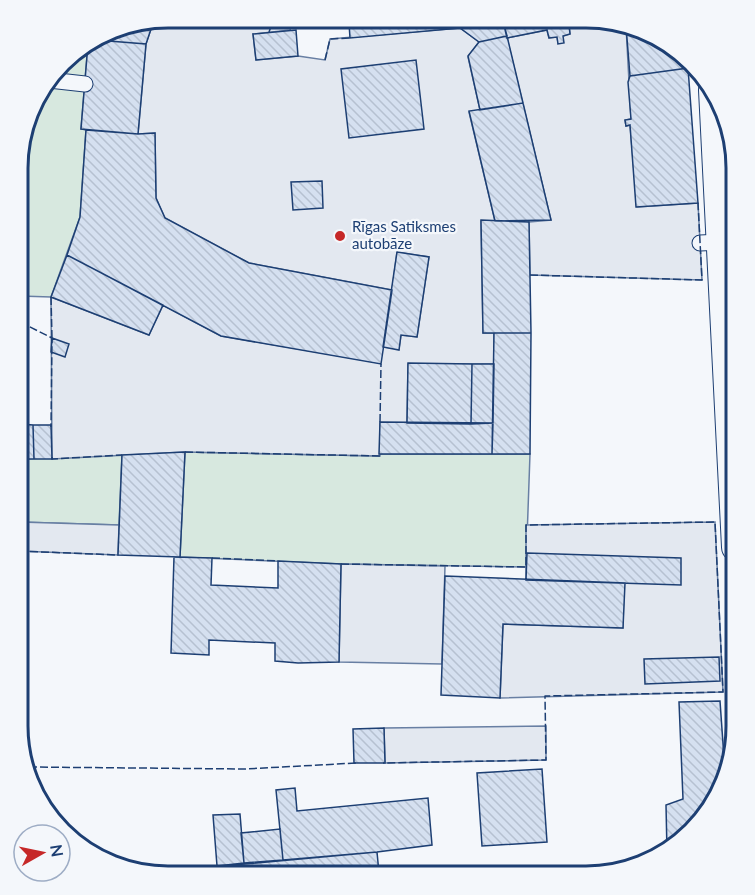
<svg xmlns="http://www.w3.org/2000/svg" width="755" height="895" font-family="Lato,sans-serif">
  <defs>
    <pattern id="building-back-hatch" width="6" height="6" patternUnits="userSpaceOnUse" patternTransform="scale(1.5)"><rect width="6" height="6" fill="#d5e0f0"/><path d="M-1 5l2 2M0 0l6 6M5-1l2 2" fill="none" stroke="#b6c1d1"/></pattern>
  </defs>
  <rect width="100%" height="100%" fill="#f4f7fb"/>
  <path fill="#d7e8df" stroke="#687fa3" stroke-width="1.5" d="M 88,44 L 81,129 L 86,130 L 80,217 L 51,297 L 20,296 L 21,139 L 38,93 L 69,55 Z
    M 185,452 L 379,456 L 379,454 L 530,454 L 526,567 L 341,564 L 180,557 Z
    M 122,455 L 119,525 L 19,522 L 20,459 Z"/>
  <path fill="#e3e8f0" stroke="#687fa3" stroke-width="1.5" d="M 595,19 L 607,19 L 626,26 L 631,119 L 625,120 L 626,126 L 630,125 L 637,207 L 698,203 L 702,280 L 530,275 L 529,222 L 551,220 L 507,38 L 547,30 L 549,38 L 557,37 L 558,43 L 563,36 L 570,34 L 569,25 Z
    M 292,24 L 290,30 L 253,34 L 256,60 L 298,56 L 325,60 L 330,39 L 460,28 L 479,42 L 468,57 L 480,110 L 469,112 L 495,221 L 481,221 L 483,333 L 494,333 L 494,364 L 408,364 L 407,423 L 380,423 L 380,456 L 185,452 L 52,459 L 51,297 L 149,335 L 163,305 L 221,336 L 380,363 L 383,347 L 399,349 L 401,335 L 417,337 L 429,257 L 397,252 L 392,290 L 249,263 L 165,218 L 156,198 L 155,133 L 138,134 L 146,44 L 152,26 Z
    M 19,486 L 20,522 L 119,525 L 118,555 L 19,551 Z
    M 715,522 L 723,692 L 500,698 L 503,624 L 623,628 L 624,583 L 526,580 L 526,525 Z
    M 341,564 L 445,566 L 442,664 L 339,662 Z
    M 546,726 L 546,760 L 385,763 L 384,728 Z"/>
  <path fill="url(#building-back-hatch)" stroke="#1d3f73" stroke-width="1.5" d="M 595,19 L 569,25 L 570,34 L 563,36 L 564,43 L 558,44 L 557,37 L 549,38 L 547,30 L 507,38 L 503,21 Z
    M 503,21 L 507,36 L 479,42 L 460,28 L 350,38 L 349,23 Z
    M 120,26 L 152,26 L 146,44 L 96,40 Z
    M 626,26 L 670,43 L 688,62 L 688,68 L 630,76 Z
    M 296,30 L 298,56 L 256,60 L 253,34 Z
    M 507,36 L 523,103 L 480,110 L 468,56 L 479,42 Z
    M 96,40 L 146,44 L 138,134 L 81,129 L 88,44 Z
    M 416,60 L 424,129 L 349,138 L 341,69 Z
    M 688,68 L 698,203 L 636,207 L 630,125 L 626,126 L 625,120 L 631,119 L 628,82 L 630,76 Z
    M 523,103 L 551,220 L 495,221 L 469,111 Z
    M 86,130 L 138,134 L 155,133 L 156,198 L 165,218 L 249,263 L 392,290 L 381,364 L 221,336 L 67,255 L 80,217 Z
    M 322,181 L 323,208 L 293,210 L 291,182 Z
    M 481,220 L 529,222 L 531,333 L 483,333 Z
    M 397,252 L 429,257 L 417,337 L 401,335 L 399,350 L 383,347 Z
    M 67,255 L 163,305 L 149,335 L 51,297 Z
    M 494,333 L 531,333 L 530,454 L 492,454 Z
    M 52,338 L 69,344 L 65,357 L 51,352 Z
    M 408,363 L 472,364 L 471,424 L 407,423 Z
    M 472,364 L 494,364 L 493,423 L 471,424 Z
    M 380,422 L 493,423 L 492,454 L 379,454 Z
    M 19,424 L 33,425 L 34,459 L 19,459 Z
    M 33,425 L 51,425 L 52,459 L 34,459 Z
    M 185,452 L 180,557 L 118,555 L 122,455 Z
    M 527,553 L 681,558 L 681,585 L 526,580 Z
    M 174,557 L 212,558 L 211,585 L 278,588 L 278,561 L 341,564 L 339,662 L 298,663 L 275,661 L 275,643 L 209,640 L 209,655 L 171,653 Z
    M 445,576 L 625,583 L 623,628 L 503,624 L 500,698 L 441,695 Z
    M 719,657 L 720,681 L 645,684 L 644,659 Z
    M 720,701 L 725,772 L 712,810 L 667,852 L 666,805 L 683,799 L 679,702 Z
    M 384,728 L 385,763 L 354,763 L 353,729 Z
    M 542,769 L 547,842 L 482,846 L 477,773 Z
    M 295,788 L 297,811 L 428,798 L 432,845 L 377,852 L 283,860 L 276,790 Z
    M 240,814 L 244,863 L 217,866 L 213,815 Z
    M 280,829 L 283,860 L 244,863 L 241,833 Z
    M 377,852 L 379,873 L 338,877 L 158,877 L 145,873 Z
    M 623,869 L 596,877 L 547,877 L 547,872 Z"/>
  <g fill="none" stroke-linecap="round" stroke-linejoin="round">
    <g stroke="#1d3f73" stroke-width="17">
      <path id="service" d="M 49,80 L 85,84
        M 700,243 L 722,242"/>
    </g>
    <g stroke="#1d3f73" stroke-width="32">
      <path id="minor" d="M 714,90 L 737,547"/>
    </g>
    <use href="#service" stroke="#f4f7fb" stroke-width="15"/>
    <use href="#minor" stroke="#f4f7fb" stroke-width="30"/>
    <path stroke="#1d3f73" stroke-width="1.5" stroke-dasharray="8 3" stroke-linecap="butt" d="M 269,32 L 272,24
      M 325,60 L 330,39 L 350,38
      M 530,275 L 702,280 L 698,203
      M 51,297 L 52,338
      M 20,322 L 52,338 L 51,427
      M 380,422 L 381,364
      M 185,452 L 380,456 L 379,454
      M 52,457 L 52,459 L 122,455
      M 19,551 L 118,555
      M 212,558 L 278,561
      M 341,564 L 526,567 L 526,525 L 715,522 L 723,692 L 545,696 L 546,760 L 383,763
      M 29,767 L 245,769 L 356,763"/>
  </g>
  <circle fill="#c62828" stroke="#f4f7fb" stroke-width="2" cx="340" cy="236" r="6"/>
  <g text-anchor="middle" stroke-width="4.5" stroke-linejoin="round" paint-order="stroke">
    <g font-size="15" fill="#1d3f73" stroke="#f4f7fb" text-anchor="start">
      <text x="352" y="232">Rīgas Satiksmes<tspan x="352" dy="17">autobāze</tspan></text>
    </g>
  </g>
  <path d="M0 0H755V895H0ZM168 28H586A140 140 0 0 1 726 168V726A140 140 0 0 1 586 866H168A140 140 0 0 1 28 726V168A140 140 0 0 1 168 28Z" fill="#f4f7fb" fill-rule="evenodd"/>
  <path fill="none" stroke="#1d3f73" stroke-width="3" d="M168 28H586A140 140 0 0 1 726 168V726A140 140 0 0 1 586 866H168A140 140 0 0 1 28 726V168A140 140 0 0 1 168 28Z"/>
  <g transform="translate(42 853) rotate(81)"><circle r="28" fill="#f4f7fb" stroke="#9eadc5" stroke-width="1.5"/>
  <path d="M0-4.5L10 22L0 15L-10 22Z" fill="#c62828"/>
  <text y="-9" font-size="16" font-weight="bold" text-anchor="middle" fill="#1d3f73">N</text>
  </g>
</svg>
